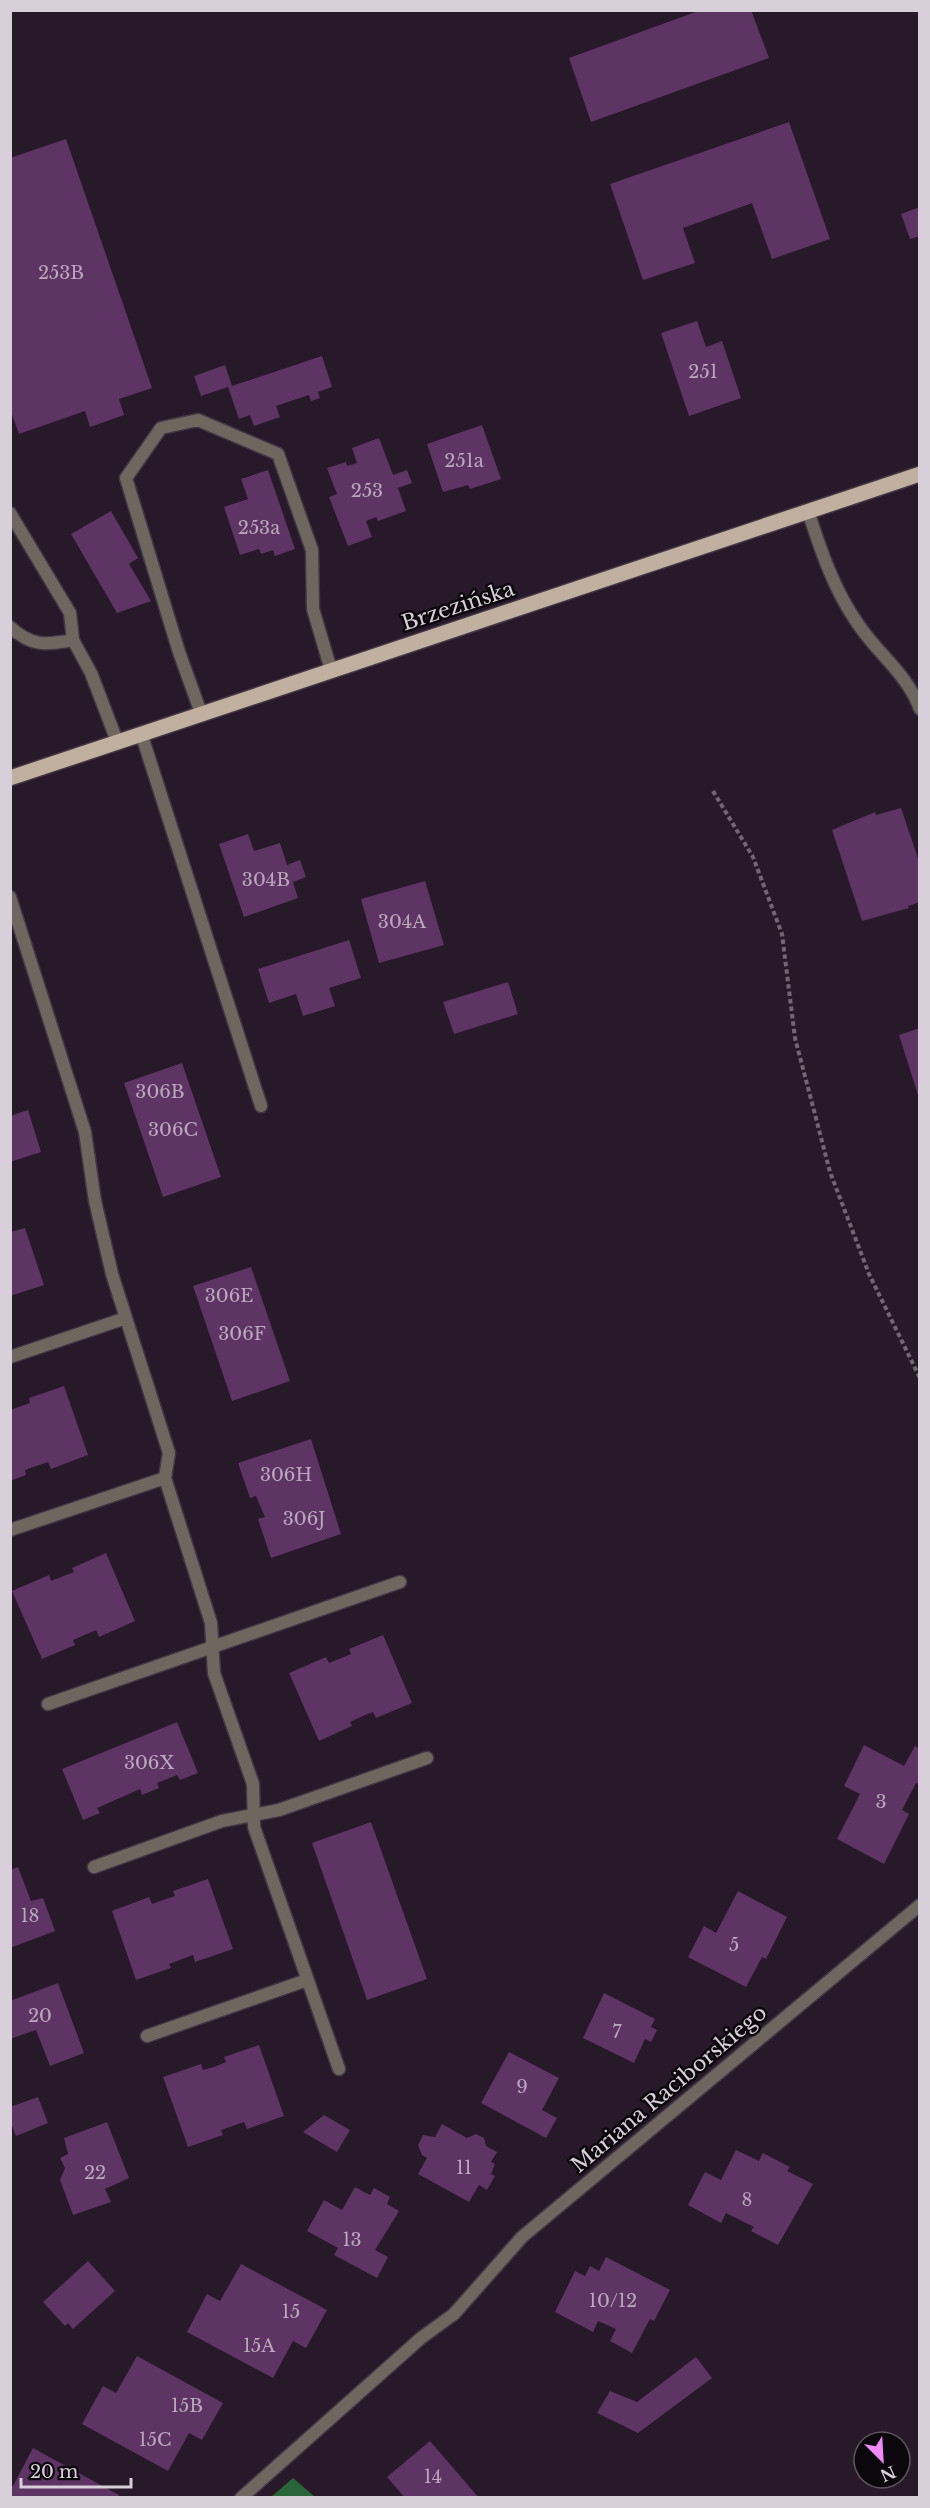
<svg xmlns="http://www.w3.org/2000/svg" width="930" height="2508" font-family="'Libre Baskerville',serif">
  <rect width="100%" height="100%" fill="#271929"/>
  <path fill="#2a653a" d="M 293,2478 L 315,2497 L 271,2497 Z"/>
  <path fill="#5e3464" d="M 701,10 L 751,10 L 769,58 L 591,122 L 569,58 Z
    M 789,122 L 830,239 L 772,259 L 752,203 L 683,228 L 695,263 L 643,280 L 610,184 Z
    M 66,139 L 152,388 L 119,399 L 124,415 L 90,427 L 85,411 L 19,434 L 10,409 L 10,158 Z
    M 920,207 L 920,236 L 910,239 L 901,214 Z
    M 697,321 L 706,347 L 722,341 L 741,398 L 689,416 L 661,333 Z
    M 322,356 L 332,387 L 318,392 L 320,398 L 311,401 L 309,395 L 276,406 L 280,417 L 254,426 L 250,415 L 239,419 L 228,387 L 201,396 L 194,376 L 225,365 L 232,386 Z
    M 482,425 L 501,479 L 470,489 L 468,485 L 443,492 L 427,444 Z
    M 379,438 L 393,475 L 407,470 L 412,483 L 398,488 L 406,511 L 378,521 L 376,517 L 366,521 L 372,537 L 348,546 L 329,497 L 337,494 L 327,468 L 346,462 L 347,466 L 357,463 L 352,448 Z
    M 268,470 L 295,549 L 275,556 L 273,550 L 261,554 L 259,549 L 240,555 L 224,507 L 248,499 L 241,479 Z
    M 111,511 L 138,558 L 129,564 L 151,601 L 117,613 L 71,534 Z
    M 901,808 L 920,864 L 920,902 L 908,906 L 909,908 L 862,921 L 832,830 L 875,812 L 876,815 Z
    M 248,834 L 254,851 L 280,843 L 287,865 L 300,860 L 306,877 L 293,882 L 298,898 L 244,917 L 219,844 Z
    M 425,881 L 444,945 L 379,963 L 361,899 Z
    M 349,940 L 361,978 L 329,988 L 335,1006 L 303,1016 L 296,994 L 269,1003 L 258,969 Z
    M 508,982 L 518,1014 L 454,1034 L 443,1002 Z
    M 920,1028 L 920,1098 L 919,1098 L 899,1035 Z
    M 182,1063 L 221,1177 L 163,1197 L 124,1083 Z
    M 28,1110 L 41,1152 L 10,1162 L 10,1116 Z
    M 25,1228 L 44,1285 L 10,1296 L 10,1232 Z
    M 251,1267 L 290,1381 L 232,1401 L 193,1286 Z
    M 64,1386 L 88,1455 L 51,1469 L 48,1462 L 39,1465 L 25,1470 L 26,1475 L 10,1481 L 10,1410 L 30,1403 L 29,1398 Z
    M 311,1439 L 341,1534 L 271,1558 L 258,1519 L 265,1517 L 256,1496 L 250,1498 L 238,1463 Z
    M 106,1553 L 135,1621 L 99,1637 L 96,1630 L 73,1640 L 75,1645 L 42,1659 L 12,1591 L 49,1575 L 51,1581 L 74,1572 L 72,1568 Z
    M 383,1635 L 412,1703 L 376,1718 L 373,1712 L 363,1716 L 350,1722 L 352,1726 L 319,1741 L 289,1673 L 326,1657 L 329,1663 L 351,1654 L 349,1649 Z
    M 177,1722 L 198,1773 L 180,1780 L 177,1775 L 157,1783 L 159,1788 L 142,1795 L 140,1789 L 97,1808 L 100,1813 L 83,1820 L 62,1769 Z
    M 864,1745 L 904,1766 L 915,1746 L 920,1749 L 920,1785 L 916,1783 L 902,1810 L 909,1814 L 884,1864 L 837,1839 L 860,1794 L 844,1786 Z
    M 371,1822 L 427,1979 L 367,2000 L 312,1843 Z
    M 18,1867 L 31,1901 L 43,1898 L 55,1931 L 10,1948 L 10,1870 Z
    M 208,1879 L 233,1949 L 195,1962 L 193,1955 L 169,1964 L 171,1968 L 136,1980 L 112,1911 L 149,1897 L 152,1904 L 163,1900 L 175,1896 L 173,1891 Z
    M 738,1891 L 787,1917 L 766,1959 L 762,1957 L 746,1987 L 688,1957 L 704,1926 L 716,1933 Z
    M 58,1983 L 84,2053 L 50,2066 L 36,2030 L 10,2039 L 10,2001 Z
    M 604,1993 L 655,2019 L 651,2027 L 657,2030 L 651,2042 L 645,2039 L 634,2063 L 583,2038 Z
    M 259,2045 L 284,2116 L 247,2129 L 244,2122 L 221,2130 L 223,2135 L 188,2147 L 163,2077 L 201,2064 L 203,2070 L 214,2067 L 226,2062 L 224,2057 Z
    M 509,2052 L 559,2078 L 542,2110 L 557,2118 L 546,2138 L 481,2103 Z
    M 38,2097 L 48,2123 L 16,2136 L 10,2121 L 10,2107 Z
    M 324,2115 L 350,2130 L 337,2152 L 303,2132 Z
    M 107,2122 L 129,2178 L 105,2189 L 111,2202 L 73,2215 L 60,2180 L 65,2168 L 60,2158 L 68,2154 L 64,2138 Z
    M 442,2124 L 467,2138 L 476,2134 L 484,2138 L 486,2146 L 497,2152 L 491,2162 L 495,2164 L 491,2174 L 495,2176 L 487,2190 L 479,2185 L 469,2202 L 418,2174 L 427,2158 L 422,2155 L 418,2145 L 423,2135 L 435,2137 Z
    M 736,2150 L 759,2161 L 763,2153 L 790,2167 L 787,2171 L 813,2184 L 778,2245 L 751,2231 L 754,2227 L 726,2213 L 721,2223 L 688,2205 L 705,2172 L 721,2180 Z
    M 355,2187 L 370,2195 L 374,2188 L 390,2197 L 387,2204 L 399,2211 L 375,2250 L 388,2257 L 377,2278 L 334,2255 L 338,2248 L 307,2231 L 324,2200 L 342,2210 Z
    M 606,2257 L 670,2290 L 654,2321 L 650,2319 L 632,2353 L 610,2341 L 616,2329 L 598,2321 L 593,2332 L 555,2312 L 575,2271 L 585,2276 L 590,2266 L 599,2271 Z
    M 88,2261 L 115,2291 L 73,2329 L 68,2323 L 65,2326 L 43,2302 Z
    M 241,2264 L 327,2310 L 306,2348 L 293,2341 L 273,2378 L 187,2332 L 207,2294 L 220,2301 Z
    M 137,2356 L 223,2403 L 202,2440 L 189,2433 L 168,2471 L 82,2424 L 103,2386 L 116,2393 Z
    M 696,2357 L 712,2378 L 638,2433 L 597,2413 L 610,2391 L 637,2402 Z
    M 430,2441 L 479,2498 L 405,2498 L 387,2477 Z
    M 33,2448 L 119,2495 L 118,2498 L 10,2498 L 10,2484 L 13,2486 Z"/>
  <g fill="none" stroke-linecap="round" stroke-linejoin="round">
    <g stroke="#433645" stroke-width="15">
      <path id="service" d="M 808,511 C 821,551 834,590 858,624 C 877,653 908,675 920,709
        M 10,513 L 70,613 L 73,640 L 91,673 L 117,741
        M 10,627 C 32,647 46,645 73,640
        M 201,713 L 179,652 L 126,478 L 161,428 L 198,420 L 278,454 L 312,550 L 313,609 L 331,670
        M 141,733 L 261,1106
        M 10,897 L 85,1132 L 95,1201 L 112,1274 L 169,1453 L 165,1478 L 211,1623 L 214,1673 L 253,1784 L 254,1827 L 339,2069
        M 10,1357 L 126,1318
        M 10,1530 L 165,1478
        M 48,1704 L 400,1582
        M 94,1867 L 222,1821 L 279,1810 L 427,1758
        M 147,2036 L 307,1980
        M 241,2498 L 421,2338 L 454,2314"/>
    </g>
    <g stroke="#433645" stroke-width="15">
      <path id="minor" d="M 454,2314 L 522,2237 L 920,1905"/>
    </g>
    <g stroke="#433645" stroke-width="18">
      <path id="primary" d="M 10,778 L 920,474"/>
    </g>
    <path stroke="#736674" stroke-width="4" stroke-dasharray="4.5 3" stroke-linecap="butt" d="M 713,791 L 753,857 L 782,934 L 795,1038 L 830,1172 L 869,1274 L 920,1378"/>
    <use href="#service" stroke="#6f675f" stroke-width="12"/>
    <use href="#minor" stroke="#6f675f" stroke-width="12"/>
    <use href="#primary" stroke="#c1b09f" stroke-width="15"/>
  </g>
  <g text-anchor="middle" stroke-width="5" stroke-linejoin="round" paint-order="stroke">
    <g font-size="18" fill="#baa8bc">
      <text x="61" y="279">253B</text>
      <text x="703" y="378">251</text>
      <text x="464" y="467">251a</text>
      <text x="367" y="497">253</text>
      <text x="259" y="534">253a</text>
      <text x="266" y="886">304B</text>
      <text x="402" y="928">304A</text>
      <text x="160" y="1098">306B</text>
      <text x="173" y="1136">306C</text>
      <text x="229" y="1302">306E</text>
      <text x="242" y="1340">306F</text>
      <text x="286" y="1481">306H</text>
      <text x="304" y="1525">306J</text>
      <text x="149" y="1769">306X</text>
      <text x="881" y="1808">3</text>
      <text x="30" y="1922">18</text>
      <text x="734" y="1951">5</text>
      <text x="40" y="2022">20</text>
      <text x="617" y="2038">7</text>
      <text x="522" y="2093">9</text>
      <text x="464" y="2174">11</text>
      <text x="95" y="2179">22</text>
      <text x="747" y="2206">8</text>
      <text x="352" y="2246">13</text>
      <text x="613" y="2307">10/12</text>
      <text x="291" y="2318">15</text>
      <text x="259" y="2352">15A</text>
      <text x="187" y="2412">15B</text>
      <text x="155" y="2446">15C</text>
      <text x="433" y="2483">14</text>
    </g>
    <g font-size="21" fill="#d9cfda" stroke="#0c070d">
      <text transform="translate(458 606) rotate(-18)" y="7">Brzezińska</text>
      <text transform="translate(669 2089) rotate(-40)" y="7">Mariana Raciborskiego</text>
    </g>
  </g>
  <rect width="930" height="2508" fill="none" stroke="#d9cfda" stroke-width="24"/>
  <g transform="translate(882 2460) rotate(156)"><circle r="28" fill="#0c070d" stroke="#5e575f" stroke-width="1.5"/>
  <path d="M0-4.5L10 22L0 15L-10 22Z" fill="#ef8bf7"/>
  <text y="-9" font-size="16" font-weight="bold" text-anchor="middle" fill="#d9cfda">N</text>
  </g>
  <path d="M21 2478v9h110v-9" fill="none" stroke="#d9cfda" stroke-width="3"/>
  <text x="30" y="2478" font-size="18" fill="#d9cfda" stroke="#0c070d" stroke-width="4.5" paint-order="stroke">20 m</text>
</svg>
